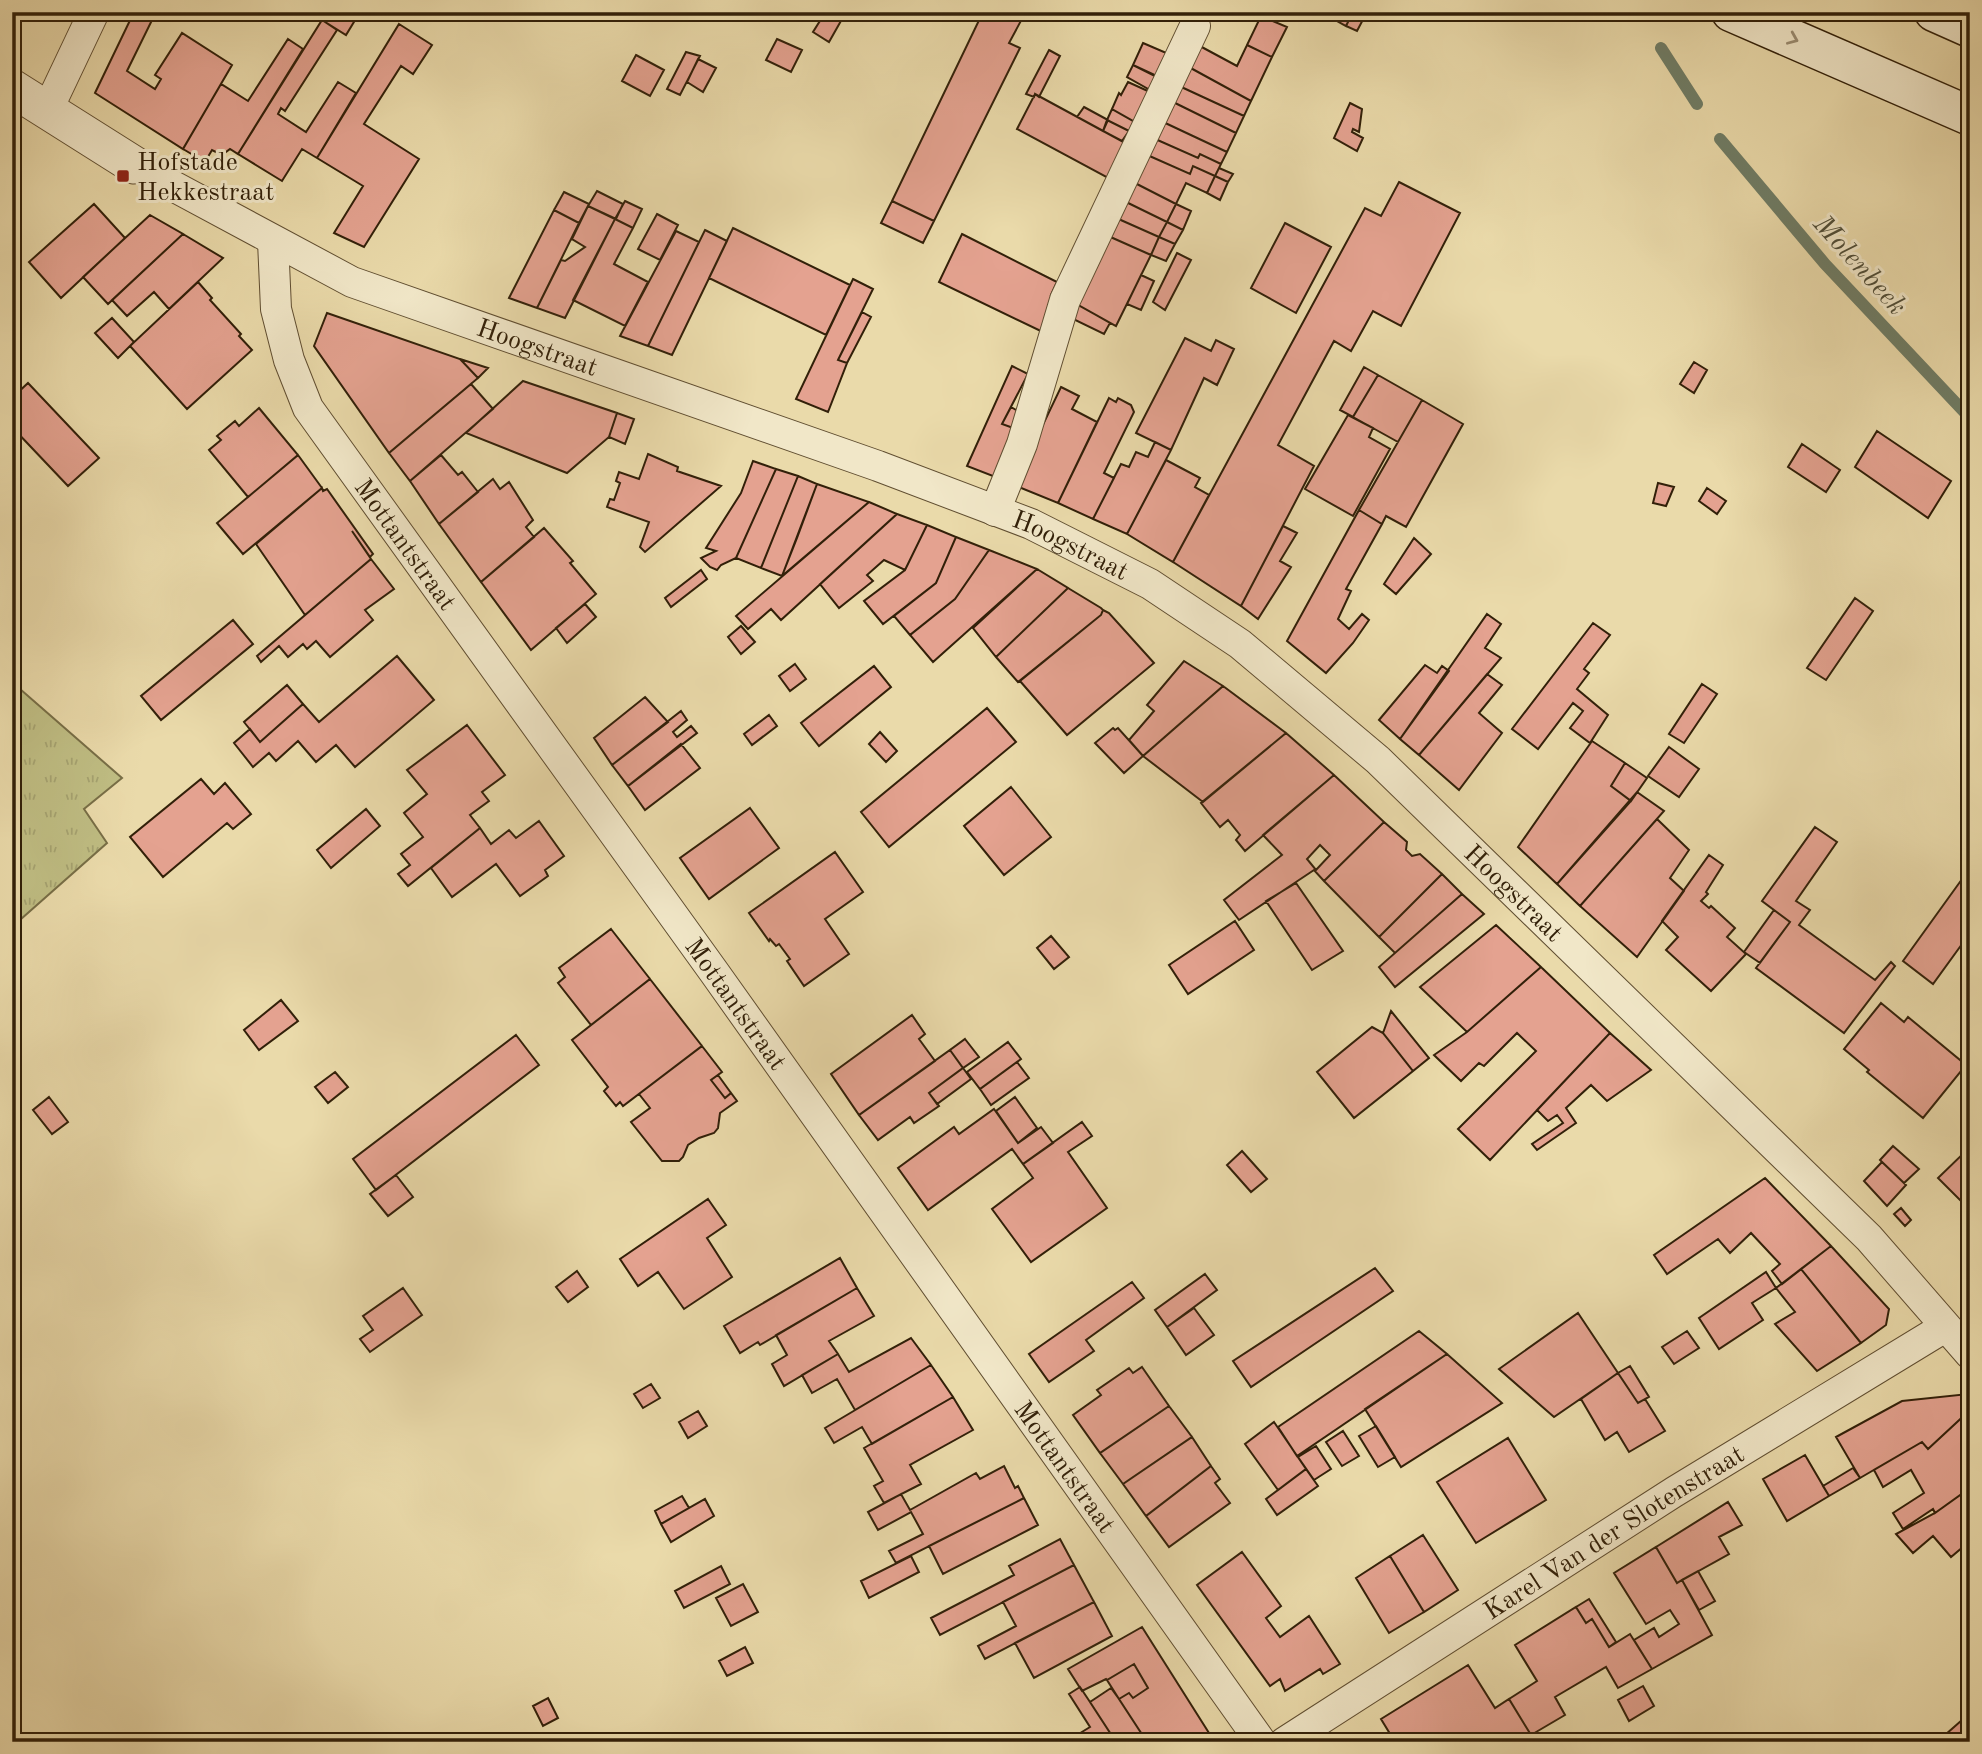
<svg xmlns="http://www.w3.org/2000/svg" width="1982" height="1754" font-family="'Old Standard TT',serif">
  <defs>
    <pattern id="grass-tufts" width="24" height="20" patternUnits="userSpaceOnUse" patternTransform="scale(1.75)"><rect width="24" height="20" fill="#bfbd83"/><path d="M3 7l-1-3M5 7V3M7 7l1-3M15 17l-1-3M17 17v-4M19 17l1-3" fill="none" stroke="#a5a270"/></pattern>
  </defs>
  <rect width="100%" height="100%" fill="#eadaaa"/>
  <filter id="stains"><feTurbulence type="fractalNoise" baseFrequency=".00286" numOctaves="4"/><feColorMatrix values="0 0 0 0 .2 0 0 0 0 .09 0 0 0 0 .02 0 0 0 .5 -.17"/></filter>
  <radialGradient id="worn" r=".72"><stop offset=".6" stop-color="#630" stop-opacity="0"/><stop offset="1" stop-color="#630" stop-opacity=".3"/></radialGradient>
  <path fill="url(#grass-tufts)" stroke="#786e46" stroke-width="2" d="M 12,682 L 122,778 L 84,809 L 107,843 L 12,927 Z"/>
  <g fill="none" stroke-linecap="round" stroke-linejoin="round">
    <path stroke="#707d66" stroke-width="12" d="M 1661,48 L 1697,104
      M 1720,139 L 1825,264 L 1970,418"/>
  </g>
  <path fill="#e4a290" stroke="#322009" stroke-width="2" fill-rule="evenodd" d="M 134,12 L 156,12 L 127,71 L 155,89 L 161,79 L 155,75 L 182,33 L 232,65 L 183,149 L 95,93 Z
    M 326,12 L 360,12 L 346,35 L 322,20 Z
    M 822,12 L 846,12 L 829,42 L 813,32 L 823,16 L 820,15 Z
    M 983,12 L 1014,12 L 1023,17 L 1009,43 L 1020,48 L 934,221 L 892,201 Z
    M 1321,12 L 1353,12 L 1346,26 Z
    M 1353,12 L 1367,12 L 1357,31 L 1346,26 Z
    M 1261,16 L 1287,27 L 1272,57 L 1247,45 Z
    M 322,20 L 337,30 L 285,111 L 281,108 L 278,114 L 306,132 L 338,82 L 356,93 L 317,158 L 302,149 L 282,181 L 238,154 Z
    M 399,24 L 432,45 L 413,74 L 401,66 L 364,124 L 419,159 L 364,247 L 334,233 L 363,186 L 317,158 Z
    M 288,39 L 303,49 L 238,154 L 230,149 L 222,155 L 212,150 L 205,162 L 183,149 L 221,84 L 248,101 Z
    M 777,39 L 802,50 L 791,72 L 766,60 Z
    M 1143,43 L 1171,55 L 1161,78 L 1133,65 Z
    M 1198,45 L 1237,66 L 1247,45 L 1272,57 L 1251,101 L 1187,66 Z
    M 1049,50 L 1060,56 L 1039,97 L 1035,94 L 1034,97 L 1026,94 Z
    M 686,52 L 700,56 L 680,95 L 667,89 Z
    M 636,55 L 664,70 L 650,96 L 622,81 Z
    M 698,59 L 716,68 L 703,92 L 687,82 Z
    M 1133,65 L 1157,77 L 1150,90 L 1127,77 Z
    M 1187,66 L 1251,101 L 1244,116 L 1177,85 Z
    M 1128,82 L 1150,92 L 1135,122 L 1112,109 L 1119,93 L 1121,95 Z
    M 1177,85 L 1244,116 L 1236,133 L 1171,101 Z
    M 1035,94 L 1129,145 L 1110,179 L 1017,129 Z
    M 1171,101 L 1236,133 L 1227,152 L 1161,121 Z
    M 1350,103 L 1362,109 L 1359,132 L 1353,129 L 1352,132 L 1363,138 L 1357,151 L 1334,138 Z
    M 1084,107 L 1108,120 L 1103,131 L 1077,117 Z
    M 1112,109 L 1135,122 L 1129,131 L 1107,120 Z
    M 1107,120 L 1129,131 L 1122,141 L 1103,131 Z
    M 1161,121 L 1227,152 L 1221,164 L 1200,154 L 1198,158 L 1153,138 Z
    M 1153,138 L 1198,158 L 1200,154 L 1221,164 L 1215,176 L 1193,166 L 1190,174 L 1145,154 Z
    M 1145,154 L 1190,174 L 1193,166 L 1215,176 L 1207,193 L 1186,183 L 1176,204 L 1131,181 Z
    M 1219,168 L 1233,174 L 1228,182 L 1215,176 Z
    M 1215,176 L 1228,182 L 1220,200 L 1207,193 Z
    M 1131,181 L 1176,204 L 1167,222 L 1122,200 Z
    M 1399,182 L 1460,213 L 1401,326 L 1373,311 L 1351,351 L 1334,341 L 1278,445 L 1314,466 L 1241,606 L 1173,562 L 1365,208 L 1381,216 Z
    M 597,191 L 623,204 L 616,219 L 588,206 Z
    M 564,192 L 589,204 L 579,223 L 554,210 Z
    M 1122,200 L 1167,222 L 1159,237 L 1114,217 Z
    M 625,201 L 642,209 L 633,228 L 615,219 Z
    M 892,201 L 934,221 L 923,243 L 881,223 Z
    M 94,204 L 125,238 L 61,298 L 29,262 Z
    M 1176,204 L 1191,211 L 1183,230 L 1167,222 Z
    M 588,206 L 615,219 L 565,318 L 537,308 L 561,260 L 565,261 L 585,247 L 572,239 Z
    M 554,210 L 579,223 L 537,308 L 509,298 Z
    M 657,214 L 678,225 L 660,260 L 638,249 Z
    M 150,215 L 183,234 L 108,304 L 83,277 Z
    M 1114,217 L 1159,237 L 1151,255 L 1106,235 Z
    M 615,219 L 633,228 L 614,264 L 648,282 L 625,326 L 573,300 Z
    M 1167,222 L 1183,230 L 1175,244 L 1159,237 Z
    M 1285,223 L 1331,247 L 1296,313 L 1251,288 Z
    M 733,228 L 850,285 L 826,335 L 709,278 Z
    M 705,230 L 727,241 L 672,355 L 648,346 Z
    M 676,231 L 699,242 L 648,346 L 620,336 Z
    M 183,234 L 223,258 L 169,309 L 154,292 L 127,316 L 112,300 Z
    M 962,234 L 1057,282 L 1051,295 L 1057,298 L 1047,334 L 939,282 Z
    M 1106,235 L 1151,255 L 1116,326 L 1073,302 Z
    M 1159,237 L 1175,244 L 1166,261 L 1151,255 Z
    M 1177,253 L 1191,260 L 1165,310 L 1153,302 Z
    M 1141,275 L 1154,281 L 1141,310 L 1127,304 Z
    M 853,279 L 873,289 L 838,360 L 847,363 L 828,412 L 796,399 Z
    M 198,282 L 212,298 L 210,300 L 241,334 L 239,336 L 252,350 L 187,409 L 130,346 Z
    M 1073,302 L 1110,323 L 1104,334 L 1069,317 Z
    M 862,312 L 871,317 L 847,363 L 838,360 Z
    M 327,313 L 460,359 L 478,378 L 389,453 L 314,346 Z
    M 112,318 L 134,342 L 118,358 L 95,333 Z
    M 1185,338 L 1211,351 L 1216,340 L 1234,349 L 1217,385 L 1204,378 L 1171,450 L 1136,433 Z
    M 460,359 L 488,368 L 478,378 Z
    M 1694,362 L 1707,370 L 1694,393 L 1680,384 Z
    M 1012,366 L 1028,374 L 1002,424 L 1016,429 L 998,478 L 967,466 Z
    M 1364,367 L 1378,375 L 1353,417 L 1340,410 Z
    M 1378,375 L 1422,400 L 1398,442 L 1353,417 Z
    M 523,381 L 617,413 L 609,437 L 567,473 L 466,433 Z
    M 28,383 L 99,458 L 68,486 L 12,427 L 12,398 Z
    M 471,384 L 493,409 L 410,481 L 389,453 Z
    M 1061,387 L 1079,396 L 1072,409 L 1097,422 L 1058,503 L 1014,485 Z
    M 1109,398 L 1116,402 L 1118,398 L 1131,405 L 1134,412 L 1104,473 L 1114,478 L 1093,519 L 1058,503 Z
    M 1422,400 L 1463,424 L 1406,527 L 1386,516 L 1382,524 L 1359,510 Z
    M 1011,407 L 1023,414 L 1016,429 L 1002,424 Z
    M 259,408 L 298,455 L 248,497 L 209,450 L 221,440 L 217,436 L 235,421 L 239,426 Z
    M 617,413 L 634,419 L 625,444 L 609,437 Z
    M 1348,415 L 1373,428 L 1369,437 L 1390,449 L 1353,516 L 1305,489 Z
    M 1877,431 L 1951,481 L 1928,518 L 1855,467 Z
    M 1155,442 L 1171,450 L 1127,534 L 1093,519 L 1121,464 L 1129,467 L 1136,452 L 1148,457 Z
    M 1802,444 L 1840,470 L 1826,492 L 1788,467 Z
    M 648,454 L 678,467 L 677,471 L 721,486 L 645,552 L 640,547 L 649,522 L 607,507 L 610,499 L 614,500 L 620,483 L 616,481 L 619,472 L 639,479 Z
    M 298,455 L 322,488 L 243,554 L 217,523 Z
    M 441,455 L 458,475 L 462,472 L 478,492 L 439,524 L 410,481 Z
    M 1166,460 L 1200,478 L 1195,487 L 1209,495 L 1173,562 L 1127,534 Z
    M 753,461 L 776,469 L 736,558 L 721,565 L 717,570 L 710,567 L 701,558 L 716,551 L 706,548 L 741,493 Z
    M 776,469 L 798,476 L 761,568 L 736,558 Z
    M 798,476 L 817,484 L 782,576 L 761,568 Z
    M 493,479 L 500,489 L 509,482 L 533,520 L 526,527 L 534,537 L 481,582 L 439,524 Z
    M 1658,483 L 1674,487 L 1666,506 L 1653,503 Z
    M 817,484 L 869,502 L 782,576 L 797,538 Z
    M 322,488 L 323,491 L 327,489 L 373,554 L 370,557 L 352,531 L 371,559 L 305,615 L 256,544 Z
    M 1707,488 L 1726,501 L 1717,514 L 1699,501 Z
    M 869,502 L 897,514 L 781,620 L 771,609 L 748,629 L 736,616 Z
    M 1359,510 L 1382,524 L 1346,589 L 1351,591 L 1338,619 L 1349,629 L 1362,614 L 1369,620 L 1353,643 L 1326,673 L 1287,641 Z
    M 897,514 L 927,525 L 905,570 L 884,560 L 867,575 L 873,581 L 839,608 L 820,584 Z
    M 927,525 L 956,537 L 936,583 L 883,624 L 864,601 L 905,570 Z
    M 1283,526 L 1297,533 L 1280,561 L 1291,567 L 1258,619 L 1241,606 Z
    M 544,528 L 573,561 L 570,563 L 596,594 L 531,650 L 481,582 Z
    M 956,537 L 989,550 L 955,599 L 910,635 L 894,616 L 936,583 Z
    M 1414,538 L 1431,554 L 1396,594 L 1384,584 Z
    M 989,550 L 1037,569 L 933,662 L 910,635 L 955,599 Z
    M 371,559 L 394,589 L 365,610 L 373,620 L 330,657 L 316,641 L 307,649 L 303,644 L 288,657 L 279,646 L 261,662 L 257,656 Z
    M 1037,569 L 1068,588 L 996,657 L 973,628 Z
    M 701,570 L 707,579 L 671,607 L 665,598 Z
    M 1068,588 L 1101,608 L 1103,610 L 1101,615 L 1018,682 L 996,657 Z
    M 1855,598 L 1873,611 L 1826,680 L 1807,668 Z
    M 585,604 L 596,617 L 567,643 L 556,628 Z
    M 1103,610 L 1109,613 L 1154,663 L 1067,735 L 1020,681 L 1101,615 Z
    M 1487,614 L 1501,624 L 1485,648 L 1501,658 L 1419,755 L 1400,739 Z
    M 233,620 L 253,644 L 161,720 L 141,696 Z
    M 1593,623 L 1610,635 L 1584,669 L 1589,673 L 1577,689 L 1608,715 L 1590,743 L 1570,728 L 1583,711 L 1573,703 L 1538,749 L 1512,729 Z
    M 741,626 L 755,642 L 741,654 L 728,637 Z
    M 397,656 L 434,700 L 355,767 L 336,745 L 316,762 L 298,741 L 276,761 L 269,753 L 253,767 L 234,743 L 250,729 L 260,742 L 303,704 L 319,722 Z
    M 1184,661 L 1223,686 L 1143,756 L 1129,740 L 1154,711 L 1147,705 Z
    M 795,664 L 806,679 L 790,691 L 779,676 Z
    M 1425,665 L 1437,673 L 1442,666 L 1449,671 L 1400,739 L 1379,720 Z
    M 874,666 L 891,687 L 819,746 L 801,723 Z
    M 1487,674 L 1502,685 L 1479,713 L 1502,733 L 1459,790 L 1419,755 Z
    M 1702,684 L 1717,694 L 1684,743 L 1669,734 Z
    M 287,685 L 303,704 L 260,742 L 244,722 Z
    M 1223,686 L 1286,733 L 1203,802 L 1143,756 Z
    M 645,697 L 668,722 L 612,765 L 594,738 Z
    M 987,708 L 1016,742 L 889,847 L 861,812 Z
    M 681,711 L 687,720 L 673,732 L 677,737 L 691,726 L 697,733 L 628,786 L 612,765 Z
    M 769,715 L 777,726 L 752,745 L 744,734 Z
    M 467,725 L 505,775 L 482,792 L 489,801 L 470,815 L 480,828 L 408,886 L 398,874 L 410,865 L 401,854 L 423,837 L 404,813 L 427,794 L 407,770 Z
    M 1113,728 L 1115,730 L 1118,728 L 1143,756 L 1124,773 L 1095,743 Z
    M 880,732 L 897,751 L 886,762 L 869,744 Z
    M 1286,733 L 1334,775 L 1245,851 L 1236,840 L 1240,835 L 1228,820 L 1220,827 L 1201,803 Z
    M 1592,741 L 1625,763 L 1611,786 L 1631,801 L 1557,884 L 1518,847 Z
    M 681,744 L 700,768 L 645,810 L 628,786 Z
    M 1669,747 L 1699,769 L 1679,797 L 1648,776 Z
    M 1625,763 L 1647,778 L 1631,801 L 1611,786 Z
    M 1334,775 L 1384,822 L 1324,881 L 1314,870 L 1239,920 L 1224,900 L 1282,855 L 1263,835 ZM 1320,845 L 1330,855 L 1316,870 L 1307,859 Z
    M 201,779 L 214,794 L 225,783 L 251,814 L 233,829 L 227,823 L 163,877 L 130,837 Z
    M 1011,787 L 1051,837 L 1004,875 L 964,826 Z
    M 1637,792 L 1664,811 L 1580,906 L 1557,884 Z
    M 750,808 L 779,848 L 709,899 L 680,858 Z
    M 366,809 L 380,826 L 331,868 L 317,850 Z
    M 1657,819 L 1689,850 L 1670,878 L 1684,891 L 1637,957 L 1580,906 Z
    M 539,821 L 564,856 L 545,870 L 548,876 L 520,896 L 496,864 L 452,897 L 431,868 L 480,828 L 491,844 L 509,830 L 516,838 Z
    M 1384,822 L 1407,842 L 1406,850 L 1412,856 L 1420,854 L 1442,874 L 1379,937 L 1324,881 Z
    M 1815,827 L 1837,842 L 1796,901 L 1810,910 L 1799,925 L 1875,980 L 1891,962 L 1895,966 L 1844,1033 L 1756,968 L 1790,922 L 1762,901 Z
    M 835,852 L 863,892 L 825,919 L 849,954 L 804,986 L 787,961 L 790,959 L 779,944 L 776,946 L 770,939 L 769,941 L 749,913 Z
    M 1709,855 L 1723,865 L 1706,892 L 1708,894 L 1701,901 L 1709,908 L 1711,906 L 1735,928 L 1727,937 L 1746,954 L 1711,991 L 1666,950 L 1678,937 L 1662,921 Z
    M 1970,868 L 1970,933 L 1933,984 L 1903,961 Z
    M 1442,874 L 1462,894 L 1395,953 L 1379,937 Z
    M 1296,883 L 1343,951 L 1312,970 L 1266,901 Z
    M 1462,894 L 1484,914 L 1395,987 L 1379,967 Z
    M 1774,910 L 1790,922 L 1760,963 L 1744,952 Z
    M 1235,921 L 1254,950 L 1188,994 L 1169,965 Z
    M 1496,925 L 1541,967 L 1467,1032 L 1420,987 Z
    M 611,929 L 650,979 L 591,1025 L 558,983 L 565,977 L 559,968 Z
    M 1051,936 L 1069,957 L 1054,969 L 1037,948 Z
    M 1541,967 L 1610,1033 L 1490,1160 L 1458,1129 L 1536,1051 L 1517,1033 L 1484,1066 L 1479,1063 L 1461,1081 L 1434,1055 L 1467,1032 Z
    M 650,979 L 702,1046 L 623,1106 L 620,1102 L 616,1106 L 604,1091 L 608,1087 L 572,1040 Z
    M 281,1000 L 298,1021 L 259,1050 L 244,1030 Z
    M 1881,1003 L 1904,1022 L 1908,1017 L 1966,1065 L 1923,1118 L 1867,1072 L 1869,1070 L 1844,1049 Z
    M 1391,1011 L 1429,1058 L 1413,1071 L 1383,1033 Z
    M 912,1015 L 925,1034 L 919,1039 L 935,1061 L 859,1115 L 831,1074 Z
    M 1372,1027 L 1383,1033 L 1413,1071 L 1354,1118 L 1317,1072 Z
    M 1610,1033 L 1651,1070 L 1607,1101 L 1591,1085 L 1566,1108 L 1576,1123 L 1537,1150 L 1532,1144 L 1563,1123 L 1557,1115 L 1548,1121 L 1537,1110 Z
    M 516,1035 L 539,1065 L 376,1190 L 353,1159 Z
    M 965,1039 L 979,1057 L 963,1068 L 950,1050 Z
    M 1008,1042 L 1021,1059 L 980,1089 L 967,1072 Z
    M 702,1046 L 722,1072 L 711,1080 L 725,1098 L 731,1093 L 737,1101 L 720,1113 L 718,1128 L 714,1133 L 699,1138 L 688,1145 L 683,1157 L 679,1161 L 662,1161 L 631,1122 L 650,1108 L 639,1094 Z
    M 950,1050 L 963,1068 L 929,1093 L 939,1106 L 914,1123 L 910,1117 L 878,1140 L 859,1115 Z
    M 1017,1062 L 1029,1078 L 991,1105 L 980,1089 Z
    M 963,1068 L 971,1079 L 937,1104 L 929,1093 Z
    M 335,1072 L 348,1087 L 328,1103 L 315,1087 Z
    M 718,1075 L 731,1093 L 725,1098 L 711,1080 Z
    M 49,1097 L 68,1122 L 52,1134 L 33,1110 Z
    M 1015,1097 L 1037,1128 L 1018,1143 L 996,1111 Z
    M 994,1109 L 1018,1143 L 1041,1127 L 1053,1143 L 1023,1164 L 1012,1149 L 928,1210 L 898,1168 L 954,1127 L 959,1134 Z
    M 1082,1122 L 1092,1136 L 1068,1152 L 1107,1208 L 1031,1262 L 992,1209 L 1033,1178 L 1023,1164 Z
    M 1893,1146 L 1919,1169 L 1904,1183 L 1880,1160 Z
    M 1970,1147 L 1970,1205 L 1967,1207 L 1938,1178 Z
    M 1242,1151 L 1267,1179 L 1251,1192 L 1227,1165 Z
    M 1882,1162 L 1906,1185 L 1887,1206 L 1864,1181 Z
    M 396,1175 L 413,1197 L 388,1216 L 370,1194 Z
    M 1765,1178 L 1831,1246 L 1782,1284 L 1772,1271 L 1780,1264 L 1751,1233 L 1730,1253 L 1718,1239 L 1667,1274 L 1654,1255 Z
    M 708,1199 L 726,1225 L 707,1238 L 732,1277 L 684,1309 L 658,1272 L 638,1286 L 620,1259 Z
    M 1901,1208 L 1911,1220 L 1905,1226 L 1894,1214 Z
    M 1831,1246 L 1889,1309 L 1886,1325 L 1861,1343 L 1801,1269 Z
    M 840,1258 L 857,1288 L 760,1345 L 758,1342 L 740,1353 L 724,1326 Z
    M 1375,1268 L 1393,1291 L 1251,1387 L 1233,1361 Z
    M 1801,1269 L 1861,1343 L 1817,1371 L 1775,1324 L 1795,1312 L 1776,1288 Z
    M 577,1271 L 588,1287 L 568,1302 L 556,1287 Z
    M 1766,1272 L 1776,1288 L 1752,1303 L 1763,1320 L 1719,1349 L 1699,1318 Z
    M 1205,1274 L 1217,1290 L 1167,1327 L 1155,1310 Z
    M 1132,1282 L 1144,1298 L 1086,1340 L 1094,1351 L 1049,1382 L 1029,1354 Z
    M 403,1288 L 422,1315 L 370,1352 L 360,1339 L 373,1330 L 363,1316 Z
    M 857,1288 L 874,1316 L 829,1341 L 838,1354 L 784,1386 L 772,1364 L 787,1355 L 776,1335 Z
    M 1194,1308 L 1214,1335 L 1186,1355 L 1167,1327 Z
    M 1578,1313 L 1618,1373 L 1554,1417 L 1499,1369 Z
    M 1419,1331 L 1447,1354 L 1297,1456 L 1278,1427 Z
    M 1687,1331 L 1699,1348 L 1674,1364 L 1662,1347 Z
    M 911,1338 L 931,1365 L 855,1410 L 837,1379 L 812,1393 L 802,1375 L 838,1354 L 849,1372 Z
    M 1447,1354 L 1502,1403 L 1401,1467 L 1365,1409 Z
    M 931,1365 L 953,1397 L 872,1444 L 862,1427 L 834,1443 L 825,1428 Z
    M 1630,1366 L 1649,1397 L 1638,1403 L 1618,1373 Z
    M 1142,1367 L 1169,1406 L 1100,1453 L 1073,1415 L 1101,1395 L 1097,1390 L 1129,1368 L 1133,1373 Z
    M 1618,1373 L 1638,1403 L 1645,1399 L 1665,1431 L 1629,1452 L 1617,1432 L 1605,1440 L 1581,1399 Z
    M 651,1384 L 660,1398 L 643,1408 L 634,1394 Z
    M 1968,1394 L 1970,1410 L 1928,1449 L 1922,1442 L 1860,1478 L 1836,1437 L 1902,1401 Z
    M 953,1397 L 973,1430 L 910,1465 L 921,1484 L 884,1503 L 874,1486 L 883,1481 L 864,1448 Z
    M 1169,1406 L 1192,1437 L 1123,1484 L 1100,1453 Z
    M 1970,1410 L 1970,1488 L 1935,1513 L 1933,1509 L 1903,1529 L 1893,1513 L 1924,1493 L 1911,1470 L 1883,1487 L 1874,1470 L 1922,1442 L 1928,1449 Z
    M 698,1411 L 707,1426 L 688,1438 L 679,1422 Z
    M 1274,1422 L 1306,1469 L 1278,1490 L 1245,1444 Z
    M 1376,1426 L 1395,1457 L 1378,1467 L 1359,1436 Z
    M 1343,1431 L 1359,1456 L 1342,1466 L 1326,1442 Z
    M 1192,1437 L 1211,1466 L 1146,1516 L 1123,1484 Z
    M 1508,1438 L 1546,1500 L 1476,1543 L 1437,1482 Z
    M 1316,1446 L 1331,1469 L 1314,1480 L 1298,1457 Z
    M 1805,1455 L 1829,1496 L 1787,1521 L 1763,1479 Z
    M 1004,1466 L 1015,1488 L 1018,1486 L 1024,1498 L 896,1563 L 889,1551 L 923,1534 L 911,1512 L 878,1530 L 868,1512 L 901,1494 L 910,1510 L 976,1473 L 980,1479 Z
    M 1211,1466 L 1220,1479 L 1215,1483 L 1230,1503 L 1169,1547 L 1146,1516 Z
    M 1853,1468 L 1860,1478 L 1829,1496 L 1823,1486 Z
    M 1306,1469 L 1318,1486 L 1277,1515 L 1266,1499 Z
    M 1970,1488 L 1970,1541 L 1951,1557 L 1933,1536 L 1913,1553 L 1896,1534 L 1935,1513 Z
    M 682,1496 L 689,1508 L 661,1524 L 655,1511 Z
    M 1024,1498 L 1038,1525 L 943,1574 L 929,1546 Z
    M 705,1499 L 714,1516 L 671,1542 L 661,1524 Z
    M 1728,1502 L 1742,1525 L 1719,1537 L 1729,1554 L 1677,1583 L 1656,1547 Z
    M 1423,1535 L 1458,1590 L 1424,1612 L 1390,1556 Z
    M 1060,1539 L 1074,1565 L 940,1635 L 931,1618 L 1014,1575 L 1009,1566 Z
    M 1656,1547 L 1677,1583 L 1682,1580 L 1712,1635 L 1652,1669 L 1634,1640 L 1654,1628 L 1659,1637 L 1679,1624 L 1670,1610 L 1646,1624 L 1614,1573 Z
    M 1242,1552 L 1281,1606 L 1266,1618 L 1280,1637 L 1309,1616 L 1340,1664 L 1323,1674 L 1320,1669 L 1285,1691 L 1280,1679 L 1270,1686 L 1197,1585 Z
    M 911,1556 L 919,1572 L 869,1598 L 861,1581 Z
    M 1390,1556 L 1424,1612 L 1389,1633 L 1356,1578 Z
    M 1074,1565 L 1094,1602 L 985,1659 L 978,1646 L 1016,1626 L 1003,1602 Z
    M 721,1566 L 730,1584 L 684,1608 L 675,1591 Z
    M 1698,1571 L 1715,1601 L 1699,1610 L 1682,1580 Z
    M 743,1584 L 758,1612 L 731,1626 L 716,1598 Z
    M 1970,1589 L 1970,1605 L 1963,1594 Z
    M 1589,1599 L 1616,1642 L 1609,1647 L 1592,1619 L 1586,1623 L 1576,1607 Z
    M 1094,1602 L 1112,1636 L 1034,1678 L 1015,1643 Z
    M 1576,1607 L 1586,1623 L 1592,1619 L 1609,1647 L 1630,1634 L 1652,1669 L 1618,1688 L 1606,1667 L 1555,1697 L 1565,1715 L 1531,1735 L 1509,1699 L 1537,1681 L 1515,1645 Z
    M 1142,1627 L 1209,1733 L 1201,1739 L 1202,1742 L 1147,1742 L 1119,1699 L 1129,1693 L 1133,1698 L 1148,1688 L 1134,1664 L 1107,1680 L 1106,1679 L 1082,1691 L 1068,1669 Z
    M 745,1647 L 753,1663 L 727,1676 L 719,1661 Z
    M 1134,1664 L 1148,1688 L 1133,1698 L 1129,1693 L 1119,1699 L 1107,1680 Z
    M 1468,1665 L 1495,1708 L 1509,1699 L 1531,1735 L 1520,1742 L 1515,1742 L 1511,1734 L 1498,1742 L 1395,1742 L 1381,1719 Z
    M 1643,1686 L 1654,1706 L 1629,1721 L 1618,1700 Z
    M 1080,1687 L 1090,1702 L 1116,1742 L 1081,1742 L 1077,1735 L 1090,1727 L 1069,1694 Z
    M 1111,1688 L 1119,1699 L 1147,1742 L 1116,1742 L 1090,1702 Z
    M 548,1698 L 558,1718 L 543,1726 L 533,1706 Z
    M 1970,1713 L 1970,1742 L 1937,1742 Z"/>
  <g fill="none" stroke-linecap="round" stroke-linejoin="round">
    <g stroke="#604e31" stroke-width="32">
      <g id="minor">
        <path d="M 48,109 L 94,12"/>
        <path id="s1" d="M 134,165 L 352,282 L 878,466 L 1031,524 L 1150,584 L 1240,644 L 1378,760 L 1869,1238 L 1970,1354"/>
        <path id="s2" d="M 273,241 L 276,309 L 289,360 L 308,408 L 714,972 L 1261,1742"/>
        <path d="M 995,511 L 1022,444 L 1065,300 L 1195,26"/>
        <path id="s3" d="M 1285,1742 L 1674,1492 L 1945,1327"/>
      </g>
    </g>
    <g stroke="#604e31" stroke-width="39">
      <path id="tertiary" d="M 12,88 L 134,165"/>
    </g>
    <g stroke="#322009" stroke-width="41">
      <path id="secondary" d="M 1731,12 L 1970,116
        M 1934,12 L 1970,28"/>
    </g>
    <use href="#minor" stroke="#f1e7c8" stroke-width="30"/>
    <use href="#tertiary" stroke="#f1e7c8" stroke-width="37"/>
    <use href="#secondary" stroke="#f1e7c8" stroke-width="38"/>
  </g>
  <defs><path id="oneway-chevron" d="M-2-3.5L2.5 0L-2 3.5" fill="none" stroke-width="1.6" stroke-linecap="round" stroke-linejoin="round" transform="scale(1.75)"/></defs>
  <use stroke="#9b8d72" href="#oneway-chevron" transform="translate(1793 39) rotate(23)"/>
  <rect fill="#8f2418" stroke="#f1e7c8" stroke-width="2.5" x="116" y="169" width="14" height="14" rx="3.5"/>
  <g text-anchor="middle" stroke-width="6" stroke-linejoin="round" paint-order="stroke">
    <g font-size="26" fill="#322009" stroke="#f1e7c8" text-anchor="start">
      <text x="137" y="170">Hofstade<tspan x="137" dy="30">Hekkestraat</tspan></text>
    </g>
    <g font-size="26" fill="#322009" stroke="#f1e7c8">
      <text dy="9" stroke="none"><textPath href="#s1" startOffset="444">Hoogstraat</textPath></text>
      <text dy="9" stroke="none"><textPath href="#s2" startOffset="340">Mottantstraat</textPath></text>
      <text dy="9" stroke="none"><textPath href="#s1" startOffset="1013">Hoogstraat</textPath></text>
      <text dy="9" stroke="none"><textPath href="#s1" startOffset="1580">Hoogstraat</textPath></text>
      <text dy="9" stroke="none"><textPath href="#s2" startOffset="906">Mottantstraat</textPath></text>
      <text dy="9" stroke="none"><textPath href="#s2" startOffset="1474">Mottantstraat</textPath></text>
      <text dy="9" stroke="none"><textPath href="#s3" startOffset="390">Karel Van der Slotenstraat</textPath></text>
    </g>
    <g font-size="28" font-style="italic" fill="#514e38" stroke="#f1e7c8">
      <text transform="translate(1861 264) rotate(48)" y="10">Molenbeek</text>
    </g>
  </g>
  <rect width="1982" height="1754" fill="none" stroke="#eadaaa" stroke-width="42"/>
  <rect x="14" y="14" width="1954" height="1726" fill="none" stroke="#322009" stroke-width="3.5"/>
  <rect x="21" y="21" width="1940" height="1712" fill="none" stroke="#322009" stroke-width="2"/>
  <rect width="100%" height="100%" filter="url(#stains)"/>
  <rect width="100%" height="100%" fill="url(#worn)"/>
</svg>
